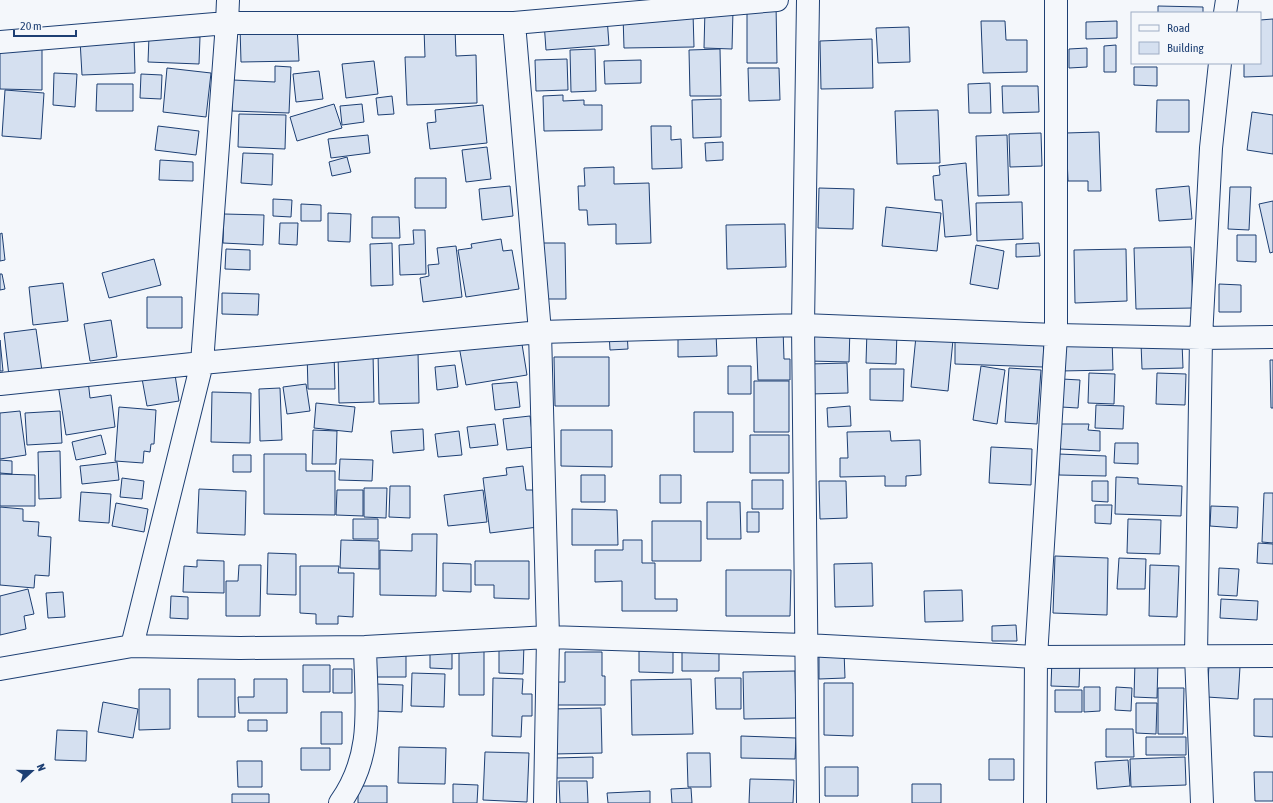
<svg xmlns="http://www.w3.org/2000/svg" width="1273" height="803" font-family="'Asap Condensed',sans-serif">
  <rect width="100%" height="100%" fill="#f4f7fb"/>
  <path fill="#d5e0f0" stroke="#1d3f73" d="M 776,4 L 777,63 L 747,63 L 747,5 Z
    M 1158,6 L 1203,7 L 1203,13 L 1158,13 Z
    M 705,9 L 733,10 L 732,49 L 704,48 Z
    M 693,13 L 694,47 L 624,48 L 623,15 Z
    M 607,17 L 609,45 L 546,50 L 544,22 Z
    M 1273,19 L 1273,76 L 1244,77 L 1244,63 L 1260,63 L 1260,20 Z
    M 981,21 L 1005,21 L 1006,40 L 1027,40 L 1027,72 L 983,73 Z
    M 1117,21 L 1117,38 L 1086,39 L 1086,22 Z
    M 297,26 L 299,61 L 241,62 L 240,27 Z
    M 909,27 L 910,62 L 878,63 L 876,28 Z
    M 455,28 L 456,56 L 476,55 L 477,103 L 407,105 L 405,57 L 425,57 L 424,29 Z
    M 149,36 L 200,37 L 199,64 L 148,62 Z
    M 134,37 L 135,73 L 82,75 L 80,40 Z
    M 872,39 L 873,88 L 821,89 L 820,41 Z
    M 0,44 L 42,44 L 42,90 L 0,89 Z
    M 1116,45 L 1116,72 L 1104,72 L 1104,46 Z
    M 1087,48 L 1087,67 L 1069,68 L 1069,49 Z
    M 595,49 L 596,91 L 571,92 L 570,50 Z
    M 720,49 L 721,96 L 690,96 L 689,50 Z
    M 567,59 L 568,90 L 536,91 L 535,60 Z
    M 641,60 L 641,83 L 605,84 L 604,61 Z
    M 374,61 L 378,94 L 346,98 L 342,64 Z
    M 275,66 L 291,67 L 289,113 L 232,111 L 233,80 L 275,82 Z
    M 1134,67 L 1157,67 L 1157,86 L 1134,85 Z
    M 167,68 L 211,73 L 206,117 L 163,112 Z
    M 748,68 L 779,68 L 780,100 L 749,101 Z
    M 319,71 L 323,99 L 296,102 L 293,74 Z
    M 54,73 L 77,74 L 75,107 L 53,105 Z
    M 141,74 L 162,75 L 161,99 L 140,98 Z
    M 990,83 L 991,113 L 969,113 L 968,84 Z
    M 97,84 L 133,84 L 133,111 L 96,111 Z
    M 1002,86 L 1038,86 L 1039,112 L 1003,113 Z
    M 5,90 L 44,93 L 41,139 L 2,136 Z
    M 563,95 L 563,101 L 584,100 L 584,105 L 602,105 L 602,130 L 544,131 L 543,96 Z
    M 392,96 L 394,114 L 378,115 L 376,98 Z
    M 721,99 L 721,137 L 693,138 L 692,100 Z
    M 1157,100 L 1189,100 L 1189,132 L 1156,132 Z
    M 334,104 L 342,128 L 297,141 L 290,117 Z
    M 362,104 L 364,122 L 342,125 L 340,106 Z
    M 483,105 L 487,143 L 430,149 L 427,123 L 436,122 L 435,110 Z
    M 938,110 L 940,163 L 897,164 L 895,111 Z
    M 1252,112 L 1273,115 L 1273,154 L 1247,150 Z
    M 239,114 L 286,115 L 285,149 L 238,147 Z
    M 158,126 L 199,131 L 196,155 L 155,150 Z
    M 651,126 L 671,126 L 671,140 L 681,139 L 682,168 L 652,169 Z
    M 1099,132 L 1101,191 L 1088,191 L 1088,181 L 1068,181 L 1066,133 Z
    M 1041,133 L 1042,166 L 1010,167 L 1009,134 Z
    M 368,135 L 370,153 L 331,158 L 328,139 Z
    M 1007,135 L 1009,195 L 978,196 L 976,136 Z
    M 723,142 L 723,160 L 706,161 L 705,143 Z
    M 487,147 L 491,179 L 466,182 L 462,150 Z
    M 243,153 L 273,154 L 272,185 L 241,183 Z
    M 347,157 L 351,172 L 332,176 L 329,162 Z
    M 160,160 L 193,162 L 193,181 L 159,180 Z
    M 966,163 L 971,235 L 945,237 L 942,200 L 935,200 L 933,176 L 940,175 L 939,166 Z
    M 614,167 L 614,184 L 649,183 L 651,243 L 616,244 L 616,224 L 588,225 L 587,210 L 579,210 L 578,186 L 585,186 L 584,168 Z
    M 415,178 L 446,178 L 446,208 L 415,208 Z
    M 510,186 L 513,216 L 482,220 L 479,189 Z
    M 1189,186 L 1192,219 L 1159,221 L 1156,189 Z
    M 1230,187 L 1251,187 L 1249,230 L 1228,229 Z
    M 819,188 L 854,189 L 853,229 L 818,228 Z
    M 273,199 L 292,200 L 291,217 L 273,216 Z
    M 1273,201 L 1273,252 L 1270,253 L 1259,204 Z
    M 1022,202 L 1023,239 L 977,241 L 976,203 Z
    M 301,204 L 321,205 L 321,221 L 301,221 Z
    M 886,207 L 941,213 L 937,251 L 882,246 Z
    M 328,213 L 351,214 L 350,242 L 328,241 Z
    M 224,214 L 264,215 L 263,245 L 223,243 Z
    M 372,217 L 399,217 L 400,238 L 372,238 Z
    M 280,223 L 298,223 L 297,245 L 279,244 Z
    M 785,224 L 786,267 L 727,269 L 726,225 Z
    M 413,230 L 425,230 L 426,274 L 400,275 L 399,245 L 414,244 Z
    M 2,233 L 5,260 L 0,261 L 0,234 Z
    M 1237,235 L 1256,235 L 1256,262 L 1237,261 Z
    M 501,239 L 503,251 L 512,250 L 519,289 L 466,297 L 458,250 L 472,248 L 471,244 Z
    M 392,243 L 393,285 L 371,286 L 370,244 Z
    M 542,243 L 565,243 L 566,299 L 543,299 Z
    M 1039,243 L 1040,256 L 1016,257 L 1016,244 Z
    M 976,245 L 1004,251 L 998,289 L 970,284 Z
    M 456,246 L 462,297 L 423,302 L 420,278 L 429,276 L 428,265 L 439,264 L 437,248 Z
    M 1191,247 L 1193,308 L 1136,309 L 1134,248 Z
    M 226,249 L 250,250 L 250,270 L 225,269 Z
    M 1126,249 L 1127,301 L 1075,303 L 1074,250 Z
    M 154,259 L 161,285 L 109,298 L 102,273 Z
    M 0,274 L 2,274 L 5,289 L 0,290 Z
    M 63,283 L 68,321 L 33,325 L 29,287 Z
    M 1219,284 L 1241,285 L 1241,312 L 1219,312 Z
    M 222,293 L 259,294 L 258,315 L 222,314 Z
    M 147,297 L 182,297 L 182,328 L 147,328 Z
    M 111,320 L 117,357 L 90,361 L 84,324 Z
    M 810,327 L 850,328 L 849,362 L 809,361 Z
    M 756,328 L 783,328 L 784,359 L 790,359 L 790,380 L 758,380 Z
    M 36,329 L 42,371 L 9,376 L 4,333 Z
    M 867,330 L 897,331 L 896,364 L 866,363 Z
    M 627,332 L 628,349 L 610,350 L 609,333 Z
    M 716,333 L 717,356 L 678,357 L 678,334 Z
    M 955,335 L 1044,337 L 1043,367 L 955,364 Z
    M 916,336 L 953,340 L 948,391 L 911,387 Z
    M 521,338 L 527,375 L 466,385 L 459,346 Z
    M 1112,338 L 1113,370 L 1060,371 L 1059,340 Z
    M 0,340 L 3,371 L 0,371 Z
    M 1182,342 L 1183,368 L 1142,369 L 1141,343 Z
    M 418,351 L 419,403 L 379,404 L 378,352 Z
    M 307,353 L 334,353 L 335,389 L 308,389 Z
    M 338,353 L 373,353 L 374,402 L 339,403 Z
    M 554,357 L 609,357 L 609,406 L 555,406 Z
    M 1270,360 L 1273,360 L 1273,408 L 1271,408 Z
    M 847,363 L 848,393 L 810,394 L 809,364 Z
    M 455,365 L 458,387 L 437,390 L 435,367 Z
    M 728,366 L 751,366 L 751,394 L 728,394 Z
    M 981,366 L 1005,370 L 997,424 L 973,420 Z
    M 174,368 L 179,401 L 147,406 L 141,373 Z
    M 1009,368 L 1041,370 L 1037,424 L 1005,422 Z
    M 870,369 L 904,369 L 903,401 L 870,400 Z
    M 1089,373 L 1115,374 L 1114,404 L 1088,403 Z
    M 1157,373 L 1186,374 L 1185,405 L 1156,404 Z
    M 1062,379 L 1080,380 L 1078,408 L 1061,407 Z
    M 88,380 L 90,398 L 111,395 L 115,427 L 66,435 L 58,384 Z
    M 754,381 L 789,381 L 789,432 L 754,432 Z
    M 517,382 L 520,407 L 495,410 L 492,384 Z
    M 306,384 L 310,411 L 287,414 L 283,387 Z
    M 280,388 L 282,440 L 260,441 L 259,389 Z
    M 212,392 L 251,393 L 250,443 L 211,442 Z
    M 316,403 L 355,407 L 352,432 L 314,428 Z
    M 1096,405 L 1124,406 L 1123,429 L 1095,428 Z
    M 850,406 L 851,426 L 828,427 L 827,408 Z
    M 119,407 L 156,410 L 154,444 L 151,444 L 150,452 L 144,451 L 143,463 L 115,461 Z
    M 20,411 L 26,455 L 0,459 L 0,413 Z
    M 60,411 L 62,443 L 27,445 L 25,413 Z
    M 694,412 L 733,412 L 733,452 L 694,452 Z
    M 530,416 L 534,447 L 507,450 L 503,419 Z
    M 495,424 L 498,445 L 470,448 L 467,427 Z
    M 1061,424 L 1089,424 L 1088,430 L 1100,431 L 1100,451 L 1060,449 Z
    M 423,429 L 424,450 L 393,453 L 391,431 Z
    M 313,430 L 337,431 L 336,464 L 312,464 Z
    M 561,430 L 612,430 L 612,467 L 561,466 Z
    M 459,431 L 462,455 L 438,457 L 435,434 Z
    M 890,431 L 891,441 L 920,440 L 921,475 L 906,476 L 906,486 L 885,486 L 885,476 L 840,477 L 840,458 L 848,458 L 847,432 Z
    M 101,435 L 106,454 L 76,460 L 72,442 Z
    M 750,435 L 789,435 L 789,473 L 750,473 Z
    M 1115,443 L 1138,443 L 1138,464 L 1114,463 Z
    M 991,447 L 1032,449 L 1031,485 L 989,483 Z
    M 60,451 L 61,498 L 39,499 L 38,452 Z
    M 264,454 L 306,454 L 306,471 L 335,471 L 335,515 L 264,514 Z
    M 1059,454 L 1106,456 L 1106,476 L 1059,475 Z
    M 233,455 L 251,455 L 251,472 L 233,472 Z
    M 340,459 L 373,460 L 372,481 L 339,480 Z
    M 0,460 L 12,461 L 12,474 L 0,473 Z
    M 117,462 L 119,480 L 82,484 L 80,466 Z
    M 523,466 L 526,490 L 533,490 L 538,527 L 490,533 L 483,478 L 507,475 L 506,468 Z
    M 0,474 L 35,475 L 35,506 L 0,506 Z
    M 581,475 L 605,475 L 605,502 L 581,502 Z
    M 660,475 L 681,475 L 681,503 L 660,503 Z
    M 1116,477 L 1138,478 L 1138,484 L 1182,486 L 1181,516 L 1115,514 Z
    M 122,478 L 144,481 L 142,499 L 120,497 Z
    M 752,480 L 783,480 L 783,509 L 752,509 Z
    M 819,481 L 846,481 L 847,518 L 820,519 Z
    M 1092,481 L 1108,481 L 1108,502 L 1092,501 Z
    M 390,486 L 410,486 L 410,518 L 389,517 Z
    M 364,488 L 387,488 L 386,518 L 364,517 Z
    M 199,489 L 246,491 L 245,535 L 197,533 Z
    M 337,490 L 363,490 L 363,516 L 336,515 Z
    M 483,490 L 487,522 L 448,526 L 444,495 Z
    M 81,492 L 111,494 L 109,523 L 79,521 Z
    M 1264,493 L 1273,493 L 1273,543 L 1262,542 Z
    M 707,502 L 740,502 L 741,539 L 707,539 Z
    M 116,503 L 148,509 L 144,532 L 112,526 Z
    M 1095,505 L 1112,505 L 1111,524 L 1095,523 Z
    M 1211,506 L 1238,507 L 1237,528 L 1210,526 Z
    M 0,507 L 23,509 L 23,521 L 39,522 L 38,536 L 51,537 L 49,576 L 35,575 L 34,588 L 0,585 Z
    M 572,509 L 617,510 L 618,545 L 572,545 Z
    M 747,512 L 759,512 L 759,532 L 747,532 Z
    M 353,519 L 378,519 L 378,539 L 353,539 Z
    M 1128,519 L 1161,520 L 1160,554 L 1127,553 Z
    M 652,521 L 701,521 L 701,561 L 652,561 Z
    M 412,534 L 437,534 L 436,596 L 380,595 L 380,550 L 412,551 Z
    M 341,540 L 379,541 L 379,569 L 340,568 Z
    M 623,540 L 642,540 L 642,563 L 655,563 L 655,599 L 677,599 L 677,611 L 622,611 L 622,581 L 595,582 L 595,550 L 623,550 Z
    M 1258,543 L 1273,544 L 1273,564 L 1257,563 Z
    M 268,553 L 296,554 L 296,595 L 267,594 Z
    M 1055,556 L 1108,558 L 1107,615 L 1053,613 Z
    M 1119,558 L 1146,559 L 1145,589 L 1117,589 Z
    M 197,560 L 224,561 L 224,593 L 183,592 L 184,566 L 197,567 Z
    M 475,561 L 529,561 L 529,599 L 494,598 L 494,585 L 475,585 Z
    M 443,563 L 471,564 L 471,592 L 443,591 Z
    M 872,563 L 873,606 L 835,607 L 834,564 Z
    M 239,565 L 261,565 L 260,616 L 226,616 L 226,581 L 238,581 Z
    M 1150,565 L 1179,566 L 1177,617 L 1149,616 Z
    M 300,566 L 339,566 L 338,573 L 354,573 L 353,617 L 338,616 L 338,624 L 316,624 L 316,614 L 300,613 Z
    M 1219,568 L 1239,569 L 1237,596 L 1218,595 Z
    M 726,570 L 791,570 L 790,616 L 726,616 Z
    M 28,589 L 34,614 L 24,616 L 26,629 L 0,635 L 0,596 Z
    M 962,590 L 963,621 L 925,622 L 924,591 Z
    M 63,592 L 65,617 L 48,618 L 46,593 Z
    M 171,596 L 188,597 L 188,619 L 170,618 Z
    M 1221,599 L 1258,601 L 1257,620 L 1220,618 Z
    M 1016,625 L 1017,641 L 992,641 L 992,626 Z
    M 499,644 L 524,644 L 523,674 L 499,673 Z
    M 682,644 L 719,644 L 719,671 L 682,671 Z
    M 639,647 L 673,647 L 673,673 L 639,672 Z
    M 375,648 L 406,648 L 406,677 L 375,677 Z
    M 430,648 L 452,648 L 452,669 L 430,668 Z
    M 459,648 L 484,649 L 484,695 L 459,695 Z
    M 844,651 L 845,678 L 819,679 L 819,652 Z
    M 565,652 L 602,652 L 602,676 L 605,676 L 605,705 L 549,705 L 550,682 L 565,682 Z
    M 1052,659 L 1080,660 L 1079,687 L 1051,686 Z
    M 1135,661 L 1158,662 L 1157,698 L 1134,697 Z
    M 303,665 L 330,665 L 330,692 L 303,692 Z
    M 1209,665 L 1240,667 L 1238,699 L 1207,697 Z
    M 333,669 L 352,669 L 352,693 L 333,693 Z
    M 795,671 L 796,718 L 744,719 L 743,672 Z
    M 412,673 L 445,674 L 444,707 L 411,706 Z
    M 493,678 L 523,679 L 522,694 L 532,694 L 532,716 L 522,716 L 521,737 L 492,736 Z
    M 715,678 L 741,678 L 741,709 L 716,709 Z
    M 198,679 L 235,679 L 235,717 L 198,717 Z
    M 254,679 L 287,679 L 287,713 L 239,713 L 238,697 L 254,697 Z
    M 691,679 L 693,734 L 632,735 L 631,680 Z
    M 824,683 L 853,683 L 853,736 L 824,735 Z
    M 376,684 L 403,685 L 402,712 L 375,711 Z
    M 1084,687 L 1100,687 L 1100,711 L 1084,712 Z
    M 1116,687 L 1132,688 L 1131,711 L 1115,710 Z
    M 1158,688 L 1184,688 L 1183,734 L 1158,734 Z
    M 139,689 L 170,689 L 170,729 L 139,730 Z
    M 1055,690 L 1082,690 L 1082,712 L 1055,712 Z
    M 1254,699 L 1273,699 L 1273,737 L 1254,736 Z
    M 103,702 L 138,709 L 133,738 L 98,732 Z
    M 1136,703 L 1157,703 L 1156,734 L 1136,733 Z
    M 601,708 L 602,753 L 554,754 L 553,709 Z
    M 321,712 L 342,712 L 342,744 L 321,744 Z
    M 248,720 L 267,720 L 267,731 L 248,731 Z
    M 1106,729 L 1133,729 L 1134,757 L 1106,757 Z
    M 57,730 L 87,731 L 86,761 L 55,760 Z
    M 741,736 L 796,738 L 795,759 L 741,758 Z
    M 1146,737 L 1186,737 L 1186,755 L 1146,755 Z
    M 399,747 L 446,748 L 445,784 L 398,783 Z
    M 301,748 L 330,748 L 330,770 L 301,770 Z
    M 485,752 L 529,753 L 527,802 L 483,800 Z
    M 687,753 L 710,753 L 711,787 L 688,787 Z
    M 593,757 L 593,778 L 555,778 L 555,758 Z
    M 1185,757 L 1186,785 L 1131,787 L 1130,759 Z
    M 989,759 L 1014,759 L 1014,780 L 989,780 Z
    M 1128,760 L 1130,786 L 1097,789 L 1095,762 Z
    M 237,761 L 262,761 L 262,787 L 238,787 Z
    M 825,767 L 858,767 L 858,796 L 825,796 Z
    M 1254,772 L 1273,772 L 1273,801 L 1255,801 Z
    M 750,779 L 794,780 L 793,803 L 749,803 Z
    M 559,781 L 587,781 L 588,803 L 560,803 Z
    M 453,784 L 478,785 L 477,803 L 453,803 Z
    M 912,784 L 941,784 L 941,803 L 912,803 Z
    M 358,786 L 387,786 L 387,803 L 358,803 Z
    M 691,788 L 692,803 L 672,803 L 671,789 Z
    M 650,791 L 650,803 L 608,803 L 607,793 Z
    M 232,794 L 269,794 L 269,803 L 232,803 Z"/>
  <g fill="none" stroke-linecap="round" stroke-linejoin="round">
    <g stroke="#1d3f73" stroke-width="24">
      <path id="minor" d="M 808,0 L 803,325 L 808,803
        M 1225,13 L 1227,0
        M 514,23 L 540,332 L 548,637 L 545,803
        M 0,42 L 227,23 L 514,23 L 777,0
        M 0,384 L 202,363 L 540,332 L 803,325 L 1056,335 L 1201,338 L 1273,337
        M 132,646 L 202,363 L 227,23 L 228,0
        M 0,669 L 132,646 L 240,648 L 365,647 L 548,637 L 806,645 L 1036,657 L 1273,656
        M 340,803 C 375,754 366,704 365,647
        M 1035,803 L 1036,657 L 1056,335 L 1056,0
        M 1202,803 L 1196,656 L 1201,338 L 1211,148 L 1220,63"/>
    </g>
    <use href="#minor" stroke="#f4f7fb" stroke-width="22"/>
  </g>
  <rect x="1131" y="12" width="130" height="52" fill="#f4f7fb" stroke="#9eadc5"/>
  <rect x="1139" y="25" width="20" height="6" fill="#f4f7fb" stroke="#9eadc5"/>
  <text x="1167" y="32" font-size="12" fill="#1d3f73">Road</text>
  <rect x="1139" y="42" width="20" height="12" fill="#d5e0f0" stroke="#9eadc5"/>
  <text x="1167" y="52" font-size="12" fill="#1d3f73">Building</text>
  <g transform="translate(32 771) rotate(69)" stroke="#f4f7fb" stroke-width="3" paint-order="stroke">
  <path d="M0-3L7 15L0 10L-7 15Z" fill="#1d3f73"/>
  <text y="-6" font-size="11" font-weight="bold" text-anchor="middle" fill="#1d3f73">N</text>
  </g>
  <path d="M14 30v6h62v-6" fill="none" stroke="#1d3f73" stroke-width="2"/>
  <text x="20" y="30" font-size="12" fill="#1d3f73" stroke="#f4f7fb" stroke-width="3" paint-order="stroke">20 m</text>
</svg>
